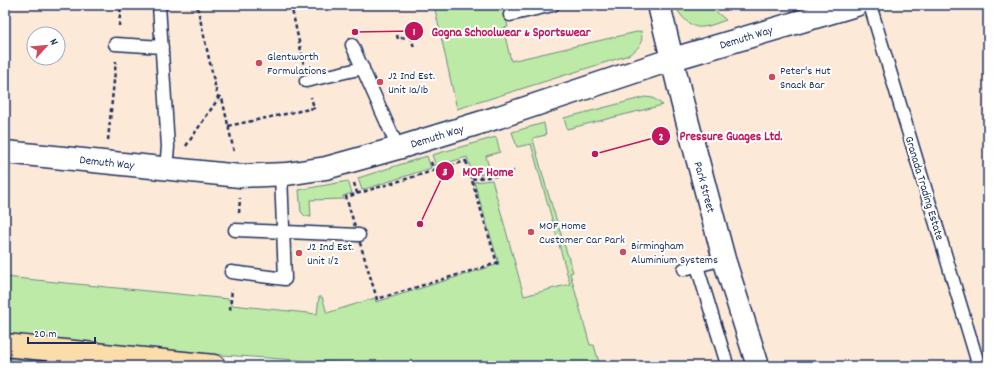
<svg xmlns="http://www.w3.org/2000/svg" width="993" height="371" font-family="Dekko,sans-serif">
  <rect width="100%" height="100%" fill="#fef5ed"/>
  <filter id="ink" filterUnits="userSpaceOnUse"><feTurbulence type="fractalNoise" baseFrequency=".025" numOctaves="2"/><feDisplacementMap in="SourceGraphic" scale="8" xChannelSelector="R" yChannelSelector="G"/><feConvolveMatrix kernelMatrix="1 2 1 2 8 2 1 2 1" color-interpolation-filters="sRGB"/></filter>
  <g filter="url(#ink)">
    <path fill="#fce9d8" fill-rule="evenodd" d="M 5,5 L 988,5 L 988,366 L 386,366 L 297,360 L 5,336 ZM 34,34 L 58,34 L 58,58 L 34,58 Z"/>
    <path fill="#bdeaa7" stroke="#6c8c82" d="M 434,5 L 503,5 L 508,27 L 503,28 L 511,61 L 641,31 C 644,44 638,50 626,56 L 457,109 Z
      M 702,5 L 708,5 L 726,20 C 703,28 694,34 678,11 Z
      M 645,97 L 653,98 L 663,105 L 567,129 L 564,118 Z
      M 544,123 L 546,135 L 533,138 L 534,143 L 547,190 L 573,272 L 570,273 L 590,345 L 594,345 L 600,366 L 386,366 L 148,350 L 5,336 L 5,277 L 229,299 L 232,305 L 317,314 L 319,297 L 322,297 L 327,313 L 375,298 L 376,302 L 499,264 L 474,182 L 492,180 L 524,296 L 570,284 L 531,144 L 517,147 L 512,132 Z
      M 496,137 L 500,152 L 486,156 L 490,173 L 473,176 L 467,157 L 436,166 L 432,155 Z
      M 427,156 L 431,168 L 362,190 L 358,178 Z
      M 348,181 L 352,193 L 343,196 L 344,199 L 310,200 L 311,217 L 305,216 L 301,212 L 299,190 Z
      M 5,358 L 87,366 L 5,366 Z"/>
    <g fill="none" stroke-linecap="round" stroke-linejoin="round">
      <g stroke="#1b2f5e" stroke-width="15">
        <path id="lane" d="M 159,5 L 168,147 L 166,168
          M 870,5 L 977,360 L 985,366
          M 510,15 L 553,5
          M 115,44 L 162,47
          M 352,45 L 398,148
          M 306,81 L 363,68
          M 235,230 L 359,235
          M 697,266 L 726,361 L 723,366
          M 684,269 L 724,259
          M 231,272 L 285,279 L 281,174"/>
      </g>
      <g stroke="#1b2f5e" stroke-width="25">
        <path id="street" d="M 5,152 L 240,176 L 287,174 L 326,168 L 398,148 L 499,117 L 673,59 L 856,5"/>
      </g>
      <g stroke="#1b2f5e" stroke-width="25">
        <path id="secondary" d="M 659,5 L 682,101 L 724,259 L 758,366"/>
      </g>
      <g stroke="#1b2f5e" stroke-width="25">
        <path id="highway" d="M 5,345 L 214,366"/>
      </g>
      <path stroke="#1b2f5e" stroke-width="2.5" stroke-dasharray="4 3" stroke-linecap="butt" d="M 291,5 L 304,65
        M 119,26 L 121,5
        M 397,35 L 398,39 L 426,32 L 425,29
        M 411,36 L 414,48
        M 217,96 L 222,98 L 234,152
        M 228,126 L 314,108 L 311,97
        M 108,140 L 116,61
        M 186,146 L 218,99 L 197,5
        M 466,161 L 497,263 L 377,299 L 346,197 Z
        M 431,162 L 434,171
        M 472,179 L 495,176 L 514,171
        M 354,183 L 358,196
        M 239,213 L 240,198
        M 230,310 L 232,289"/>
      <use href="#lane" stroke="#fff" stroke-width="12"/>
      <use href="#street" stroke="#fff" stroke-width="22"/>
      <use href="#secondary" stroke="#fff" stroke-width="22"/>
      <use href="#highway" stroke="#fbdcab" stroke-width="22"/>
    </g>
  </g>
  <g fill="#d1495b" stroke="#fff" stroke-width="1.5">
    <circle cx="259" cy="63" r="4"/>
    <circle cx="772" cy="77" r="4"/>
    <circle cx="380" cy="82" r="4"/>
    <circle cx="531" cy="232" r="4"/>
    <circle cx="623" cy="252" r="4"/>
    <circle cx="299" cy="253" r="4"/>
  </g>
  <g text-anchor="middle" stroke-width="4" stroke-linejoin="round" paint-order="stroke">
    <g font-size="12" fill="#1b2f5e" stroke="#fff">
      <text transform="translate(746 37) rotate(-17)" y="4">Demuth Way</text>
      <text transform="translate(437 136) rotate(-17)" y="4">Demuth Way</text>
      <text transform="translate(107 162) rotate(6)" y="4">Demuth Way</text>
      <text transform="translate(705 187) rotate(75)" y="4">Park Street</text>
      <text transform="translate(925 188) rotate(73)" y="4">Granada Trading Estate</text>
    </g>
    <g font-size="12" fill="#1b2f5e" stroke="#fff" text-anchor="start">
      <text x="267" y="60">Glentworth<tspan x="267" dy="14">Formulations</tspan></text>
      <text x="780" y="74">Peter's Hut<tspan x="780" dy="14">Snack Bar</tspan></text>
      <text x="388" y="79">J2 Ind Est.<tspan x="388" dy="14">Unit 1a/1b</tspan></text>
      <text x="539" y="229">MOF Home<tspan x="539" dy="14">Customer Car Park</tspan></text>
      <text x="631" y="249">Birmingham<tspan x="631" dy="14">Aluminium Systems</tspan></text>
      <text x="307" y="250">J2 Ind Est.<tspan x="307" dy="14">Unit 1/2</tspan></text>
    </g>
  </g>
  <path fill="none" stroke="#c2185b" stroke-width="1.5" d="M355 32L414 31M595 154L661 136M420 224L445 171"/>
  <g fill="#c2185b" stroke="#fff" stroke-width="1.5">
    <circle cx="355" cy="32" r="4"/>
    <circle cx="595" cy="154" r="4"/>
    <circle cx="420" cy="224" r="4"/>
    <circle cx="414" cy="31" r="10"/>
    <circle cx="661" cy="136" r="10"/>
    <circle cx="445" cy="171" r="10"/>
  </g>
  <g font-size="12" text-anchor="middle" font-weight="bold" fill="#fff">
    <text x="414" y="35">1</text>
    <text x="661" y="140">2</text>
    <text x="445" y="175">3</text>
  </g>
  <g font-size="13" text-anchor="middle" font-weight="bold" fill="#c2185b" stroke="#fff" stroke-width="4" stroke-linejoin="round" paint-order="stroke">
    <text x="511" y="36">Gogna Schoolwear &amp; Sportswear</text>
    <text x="731" y="140">Pressure Guages Ltd.</text>
    <text x="488" y="176">MOF Home</text>
  </g>
  <rect width="993" height="371" fill="none" stroke="#fff" stroke-width="20"/>
  <rect x="10" y="10" width="973" height="351" fill="none" stroke="#1b2f5e" stroke-width="1.5" filter="url(#ink)"/>
  <g transform="translate(46 46) rotate(63)"><circle r="19" fill="#ffffff" stroke="#a4acbf"/>
  <path d="M0-3L7 15L0 10L-7 15Z" fill="#d1495b"/>
  <text y="-6" font-size="11" font-weight="bold" text-anchor="middle" fill="#1b2f5e">N</text>
  </g>
  <path d="M28 337v6h67v-6" fill="none" stroke="#1b2f5e" stroke-width="2"/>
  <text x="34" y="337" font-size="12" fill="#1b2f5e" stroke="#ffffff" stroke-width="3" paint-order="stroke">20 m</text>
</svg>
